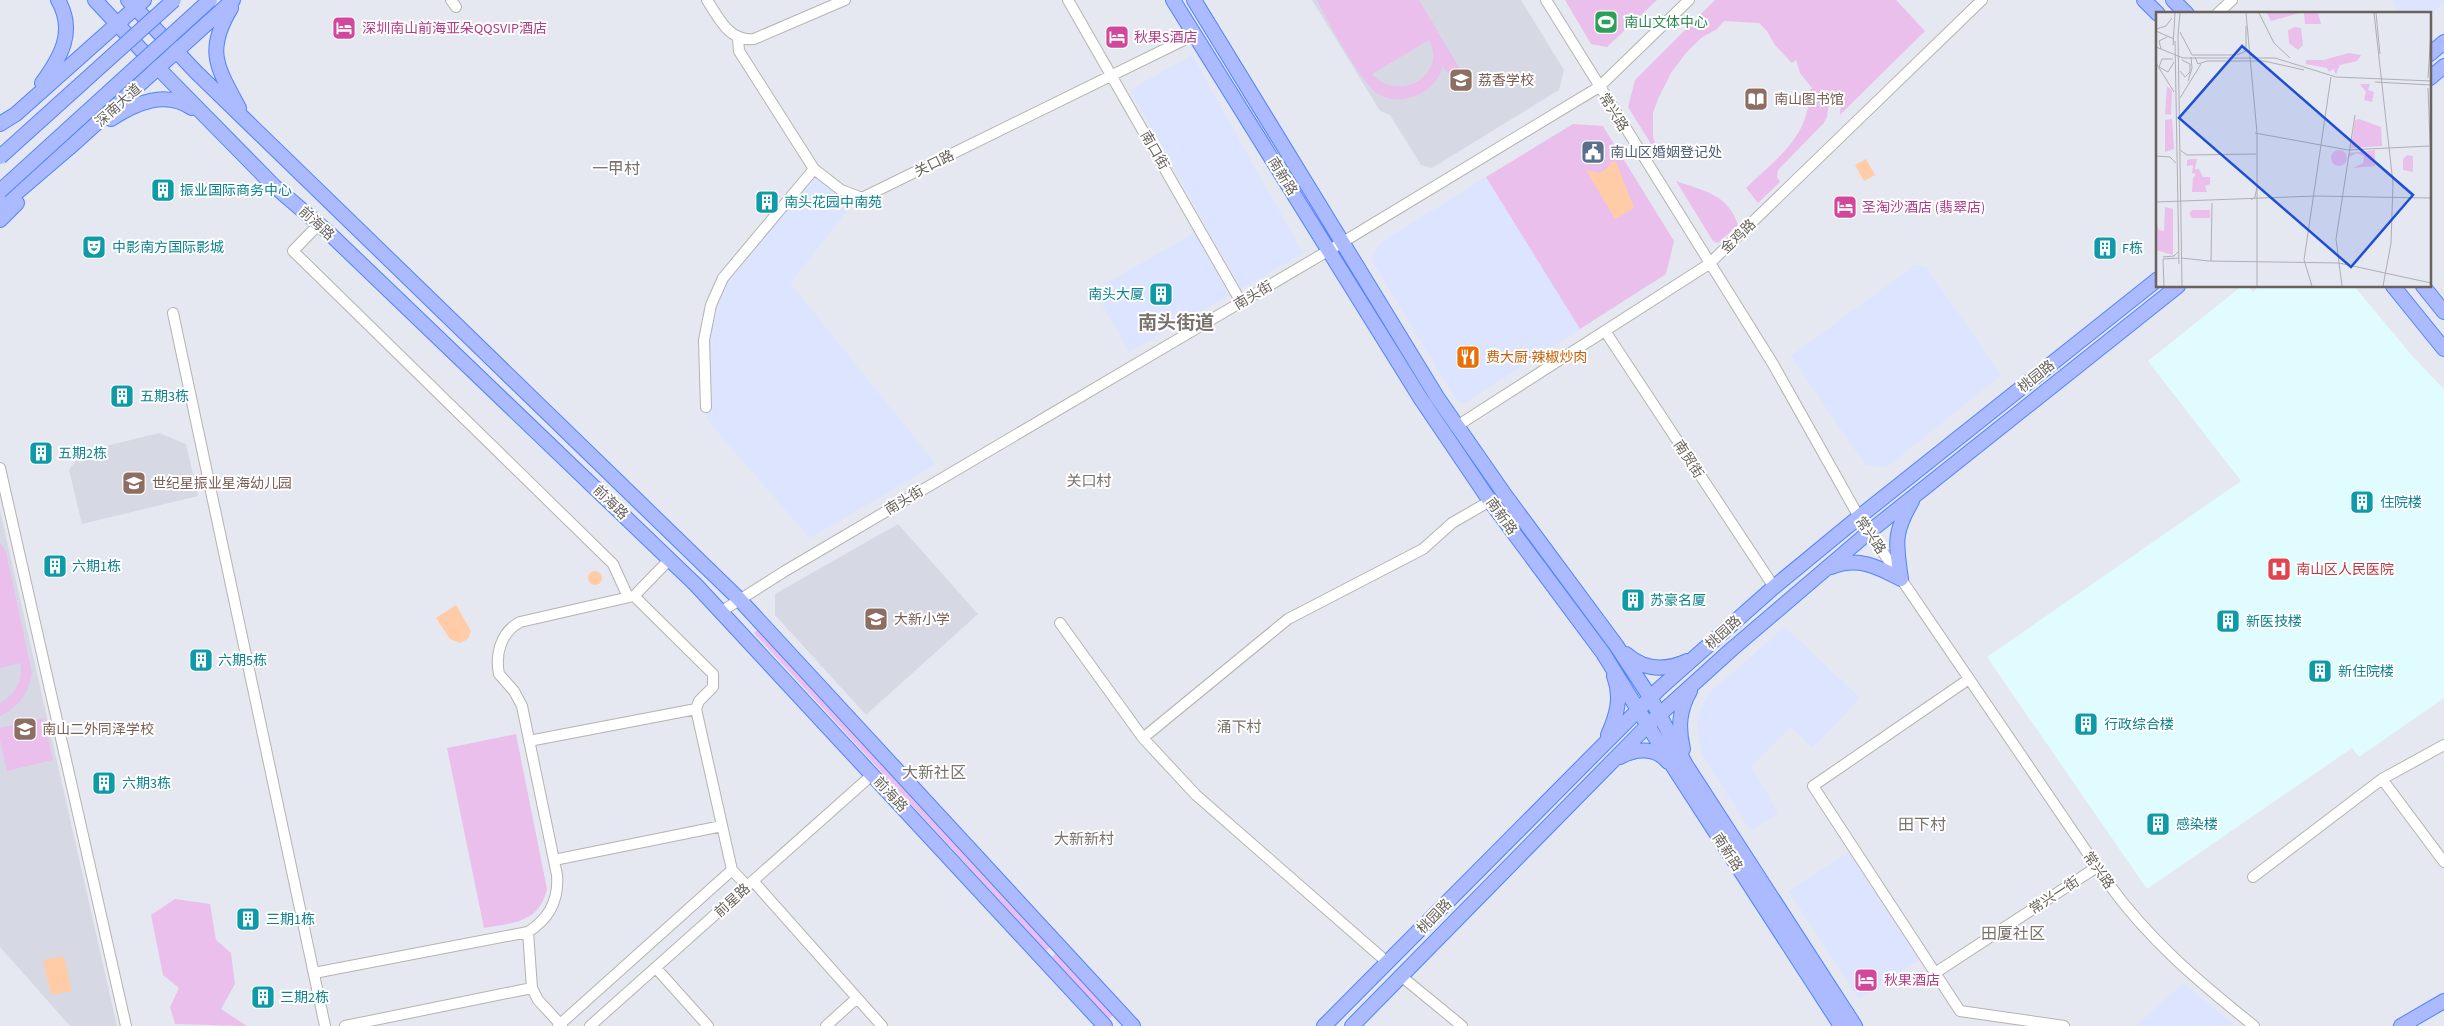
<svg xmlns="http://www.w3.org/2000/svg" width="2444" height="1026" font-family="'Source Sans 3','Noto Sans SC',sans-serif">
  <rect width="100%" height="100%" fill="#e5e8f1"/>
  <path fill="#dce4ff" d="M 2390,0 L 2444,0 L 2444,3 L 2430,15 L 2402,14 Z
    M 1192,55 L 1303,253 L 1241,289 L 1130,90 Z
    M 812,175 L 852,205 L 790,283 L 936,464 L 810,538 L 707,420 L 700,331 L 711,331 L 726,280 Z
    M 1486,177 L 1580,329 L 1464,403 L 1456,400 L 1371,259 L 1380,243 Z
    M 1195,233 L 1230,295 L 1129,352 L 1094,290 Z
    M 1915,265 L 1926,267 L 2001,375 L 1887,467 L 1865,465 L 1791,356 Z
    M 1785,627 L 1860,698 L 1813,748 L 1790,727 L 1751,766 L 1778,813 L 1751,831 L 1702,755 L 1697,724 L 1699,713 L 1709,693 Z
    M 1849,852 L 1919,960 L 1859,999 L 1789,891 Z
    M 2183,983 L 2235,1025 L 2136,1026 Z"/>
  <path fill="#d6d9e3" d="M 1312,0 L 1521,0 L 1564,70 L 1559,90 L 1432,168 L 1421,165 L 1390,115 L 1380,111 Z
    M 159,433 L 186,444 L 198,496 L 82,524 L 69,470 L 82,452 Z
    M 0,510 L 117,1026 L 70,1026 L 0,947 Z
    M 898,524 L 978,614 L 866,715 L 775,615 L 775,594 Z"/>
  <path fill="#e1fcfe" d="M 2242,286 L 2248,286 L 2253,292 L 2260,286 L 2354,286 L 2414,358 L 2444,389 L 2444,698 L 2359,757 L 2352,748 L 2147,889 L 1987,657 L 2241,481 L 2148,361 Z"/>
  <path fill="#eabfeb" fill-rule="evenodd" d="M 1317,0 L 1419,0 L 1460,69 L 1449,75 L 1443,66 C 1439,80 1429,91 1415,96 C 1403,100 1389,101 1378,94 C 1362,84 1326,19 1317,0 ZM 1429,40 C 1448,74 1399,104 1372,74 Z
    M 1565,0 L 1657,0 L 1607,47 L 1591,44 Z
    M 1715,0 L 1896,0 L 1925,31 L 1840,115 L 1841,101 L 1829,101 L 1827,117 L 1823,124 L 1778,170 L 1777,177 L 1780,182 L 1758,203 L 1746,188 C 1776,159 1810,137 1809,91 L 1812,88 L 1800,73 L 1796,60 L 1792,63 L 1775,45 L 1767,31 L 1759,23 L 1724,21 L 1717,29 L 1701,38 L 1686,53 L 1671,73 L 1658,99 L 1653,113 L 1653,137 L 1663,163 L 1628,107 L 1635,80 Z
    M 1573,124 L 1603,126 L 1674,241 L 1666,274 L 1580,329 L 1486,177 Z
    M 1676,181 C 1704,191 1728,194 1738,225 L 1718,243 L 1713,241 Z
    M 0,542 L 6,552 L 32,673 C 28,694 19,707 0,716 L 0,703 C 15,695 24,680 20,663 L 0,668 Z
    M 758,630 L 1050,947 L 1046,951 L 754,633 Z
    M 44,718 L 53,760 L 7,771 L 0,740 L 0,728 Z
    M 516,734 L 547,889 C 539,923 513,923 484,928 L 447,748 Z
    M 175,899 L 210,904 L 216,940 L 231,953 L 235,984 L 221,1009 L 247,1026 L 175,1024 L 170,1007 L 179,988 L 163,975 L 151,915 Z
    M 1056,953 L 1113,1015 L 1109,1019 L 1052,957 Z"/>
  <path fill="#ffcca7" d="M 1866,159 L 1875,175 L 1864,181 L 1855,165 Z
    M 1613,161 L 1616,162 L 1634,208 L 1615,219 L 1586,170 L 1598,173 L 1605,170 Z
    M588 578a7 7 0 1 1 14 0a7 7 0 1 1-14 0Z
    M 456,605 L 471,631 L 468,639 L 460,643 L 450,639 L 436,618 Z
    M 64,956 L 72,991 L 51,995 L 43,960 Z"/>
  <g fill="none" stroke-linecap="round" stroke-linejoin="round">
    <g stroke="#b6b3ae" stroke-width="12">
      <path id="minor" d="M 451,0 L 456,7
        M 707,0 C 719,18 729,42 754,39 L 845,0
        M 1068,0 L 1241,302
        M 1546,0 L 1773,364 L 1859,517 L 2108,883 C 2150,941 2198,981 2254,1026
        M 2217,14 L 2232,0
        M 738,38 L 739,51 L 814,169 L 841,190 L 862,198 L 1194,35
        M 319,224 L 293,251 L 613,564 L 628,597
        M 173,313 L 325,1026
        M 1605,331 L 1774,587
        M 706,407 L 704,340 L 711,305 L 723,278 L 814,169
        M 1457,426 L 1709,264 L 1982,0
        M 0,468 L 126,1026
        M 634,596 L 713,674 L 713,687 L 699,701 L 696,709 L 732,870 L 747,886
        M 722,611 L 785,571 L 1343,242 L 1599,87 L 1689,0
        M 1060,623 L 1143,738 L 1196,795 L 1388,963
        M 1969,679 L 1813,786 L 1960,1011 L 2064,1026
        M 1143,738 L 1288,619 L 1423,549 L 1452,523 L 1490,501
        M 529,741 L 696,709
        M 2382,779 L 2444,862
        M 554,860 L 722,826
        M 2253,877 L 2382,779 L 2444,745
        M 753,881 L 882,1026
        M 656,968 L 708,1026
        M 314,973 L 528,932 C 549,919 559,900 557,875 L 522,706 L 514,691 L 499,674 C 495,654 501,632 520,622 L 634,596 L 670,559
        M 1935,973 L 2097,867
        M 1401,976 L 1462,1026
        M 532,988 L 538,1000 L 562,1026
        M 345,1026 L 532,988 L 528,932
        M 558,1026 L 732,870
        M 590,1026 L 873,774
        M 826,1026 L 857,998"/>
    </g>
    <g stroke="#5083ff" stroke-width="16">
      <path id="major" d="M 95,0 L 158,68 L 274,186 L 329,233 L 696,585 L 1105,1026
        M 128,0 L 196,72 L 739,599 L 1133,1026
        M 1173,0 L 1421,399 L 1490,501 L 1603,653 L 1676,771 L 1841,1026
        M 1194,0 L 1437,397 L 1505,495 L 1616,645 L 1650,697 L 1686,765 L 1855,1026
        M 2144,0 L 2158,14
        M 2173,0 L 2187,14
        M 231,8 C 205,51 217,67 239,108
        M 2430,54 L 2444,42
        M 2430,78 L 2444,66
        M 42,83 C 61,57 76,31 58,0
        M 111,119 C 136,103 165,90 192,108
        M 0,124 L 16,114 L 144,0
        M 0,207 L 69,148 L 233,0
        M 0,220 L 17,203
        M 2393,286 L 2444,349
        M 2423,286 L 2444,312
        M 1831,567 C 1858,556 1878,567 1901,579
        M 1901,579 C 1896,542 1893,534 1912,501
        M 1626,654 C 1644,670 1665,671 1687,661
        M 1608,735 C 1617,715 1622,697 1614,676
        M 1683,749 C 1678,728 1679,710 1690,691
        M 1620,757 C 1636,748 1656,747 1668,762
        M 1324,1026 L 1659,689 L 1774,587 L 1859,517 L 2158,279
        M 1352,1026 L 1649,724 L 1732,649 L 1869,532 L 2178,286
        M 2401,1026 L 2444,1001"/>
    </g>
    <use href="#minor" stroke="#fff" stroke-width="10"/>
    <use href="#major" stroke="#acbaff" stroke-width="14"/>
    <g stroke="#5083ff" stroke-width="16" stroke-linecap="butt">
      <path id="major-bridge" d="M 0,157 L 174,0
        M 0,191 L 210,0"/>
    </g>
    <use href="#major-bridge" stroke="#acbaff" stroke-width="14"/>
  </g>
  <defs>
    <g id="stadium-square" transform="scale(1.25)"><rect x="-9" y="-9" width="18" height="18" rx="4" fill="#2e9e5b" stroke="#fff"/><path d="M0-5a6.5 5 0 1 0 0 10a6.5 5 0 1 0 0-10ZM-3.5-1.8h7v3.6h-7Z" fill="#fff"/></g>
    <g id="hotel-square" transform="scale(1.25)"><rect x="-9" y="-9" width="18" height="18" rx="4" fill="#d1479c" stroke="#fff"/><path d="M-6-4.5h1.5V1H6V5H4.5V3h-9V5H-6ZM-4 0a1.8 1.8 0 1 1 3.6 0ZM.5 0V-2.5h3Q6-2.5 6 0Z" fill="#fff"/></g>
    <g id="school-square" transform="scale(1.25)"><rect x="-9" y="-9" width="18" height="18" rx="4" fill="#8d6e63" stroke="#fff"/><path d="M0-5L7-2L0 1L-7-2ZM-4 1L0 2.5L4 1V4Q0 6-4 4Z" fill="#fff"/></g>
    <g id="library-square" transform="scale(1.25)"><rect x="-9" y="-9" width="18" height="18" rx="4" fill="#8d6e63" stroke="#fff"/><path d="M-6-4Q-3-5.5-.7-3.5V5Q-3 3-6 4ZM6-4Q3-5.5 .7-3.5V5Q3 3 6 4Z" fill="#fff"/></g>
    <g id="civic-square" transform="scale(1.25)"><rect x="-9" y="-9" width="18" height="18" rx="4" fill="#5c6f8a" stroke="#fff"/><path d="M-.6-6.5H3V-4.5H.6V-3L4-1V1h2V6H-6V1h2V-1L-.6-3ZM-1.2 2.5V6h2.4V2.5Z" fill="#fff"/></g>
    <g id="building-square" transform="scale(1.25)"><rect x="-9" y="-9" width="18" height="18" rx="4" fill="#0f9aa8" stroke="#fff"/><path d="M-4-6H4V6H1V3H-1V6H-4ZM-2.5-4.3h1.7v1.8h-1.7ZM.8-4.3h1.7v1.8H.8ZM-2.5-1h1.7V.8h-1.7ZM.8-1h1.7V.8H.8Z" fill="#fff"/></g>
    <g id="theatre-square" transform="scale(1.25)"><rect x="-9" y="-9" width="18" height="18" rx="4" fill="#0f9aa8" stroke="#fff"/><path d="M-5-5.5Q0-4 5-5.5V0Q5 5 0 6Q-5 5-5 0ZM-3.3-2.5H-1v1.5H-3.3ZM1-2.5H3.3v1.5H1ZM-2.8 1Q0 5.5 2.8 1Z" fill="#fff"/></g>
    <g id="restaurant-square" transform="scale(1.25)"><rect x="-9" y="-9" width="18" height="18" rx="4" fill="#e8710a" stroke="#fff"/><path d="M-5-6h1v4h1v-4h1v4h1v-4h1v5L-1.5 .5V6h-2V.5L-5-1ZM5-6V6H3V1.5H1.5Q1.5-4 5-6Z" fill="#fff"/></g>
    <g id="hospital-square" transform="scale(1.25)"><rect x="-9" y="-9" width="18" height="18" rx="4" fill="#e0444e" stroke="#fff"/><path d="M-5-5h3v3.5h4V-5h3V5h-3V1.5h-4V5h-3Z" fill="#fff"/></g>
  </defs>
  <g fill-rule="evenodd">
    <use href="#stadium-square" x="1606" y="22"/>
    <use href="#hotel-square" x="344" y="28"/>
    <use href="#hotel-square" x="1117" y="37"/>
    <use href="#school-square" x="1461" y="80"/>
    <use href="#library-square" x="1756" y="99"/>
    <use href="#civic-square" x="1593" y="152"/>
    <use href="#building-square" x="163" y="190"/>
    <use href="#building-square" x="767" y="202"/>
    <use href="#hotel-square" x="1845" y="207"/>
    <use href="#theatre-square" x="94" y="247"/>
    <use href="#building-square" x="2105" y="248"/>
    <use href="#building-square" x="1161" y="294"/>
    <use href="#restaurant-square" x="1468" y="357"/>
    <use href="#building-square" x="122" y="396"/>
    <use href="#building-square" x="41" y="453"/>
    <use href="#school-square" x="134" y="483"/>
    <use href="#building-square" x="2362" y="502"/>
    <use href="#building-square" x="55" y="566"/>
    <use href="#hospital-square" x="2279" y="569"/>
    <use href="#building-square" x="1633" y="600"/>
    <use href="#school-square" x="876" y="619"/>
    <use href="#building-square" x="2228" y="621"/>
    <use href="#building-square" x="201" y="660"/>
    <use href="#building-square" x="2320" y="671"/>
    <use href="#building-square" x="2086" y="724"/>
    <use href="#school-square" x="25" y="729"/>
    <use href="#building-square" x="104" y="783"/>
    <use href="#building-square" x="2158" y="824"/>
    <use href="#building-square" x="248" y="919"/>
    <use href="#hotel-square" x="1866" y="980"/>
    <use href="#building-square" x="263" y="997"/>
  </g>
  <g text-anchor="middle" stroke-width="4" stroke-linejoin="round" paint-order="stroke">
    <g font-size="14" fill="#27864d" stroke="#fff" text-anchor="start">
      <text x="1624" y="27">南山文体中心</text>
    </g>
    <g font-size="14" fill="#b23c85" stroke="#fff" text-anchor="start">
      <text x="362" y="33">深圳南山前海亚朵QQSVIP酒店</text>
      <text x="1134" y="42">秋果S酒店</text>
      <text x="1862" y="212">圣淘沙酒店 (翡翠店)</text>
      <text x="1884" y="985">秋果酒店</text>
    </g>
    <g font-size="14" fill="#785e54" stroke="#fff" text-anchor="start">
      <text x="1478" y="85">荔香学校</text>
      <text x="1774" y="104">南山图书馆</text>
      <text x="152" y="488">世纪星振业星海幼儿园</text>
      <text x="894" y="624">大新小学</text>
      <text x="42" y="734">南山二外同泽学校</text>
    </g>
    <g font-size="14" fill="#67625d" stroke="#fff">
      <text transform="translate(118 105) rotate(-42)" y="5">深南大道</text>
      <text transform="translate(1614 112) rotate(58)" y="5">常兴路</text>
      <text transform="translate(1155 150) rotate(60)" y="5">南口街</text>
      <text transform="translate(934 163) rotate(-26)" y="5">关口路</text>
      <text transform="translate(1283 176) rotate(58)" y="5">南新路</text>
      <text transform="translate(317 223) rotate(42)" y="5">前海路</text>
      <text transform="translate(1738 236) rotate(-44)" y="5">金鸡路</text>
      <text transform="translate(1253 295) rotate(-31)" y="5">南头街</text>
      <text transform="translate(2036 376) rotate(-39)" y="5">桃园路</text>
      <text transform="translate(1689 459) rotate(57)" y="5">南贸街</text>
      <text transform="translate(904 500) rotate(-31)" y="5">南头街</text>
      <text transform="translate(611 502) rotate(44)" y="5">前海路</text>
      <text transform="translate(1502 516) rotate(54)" y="5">南新路</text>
      <text transform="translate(1871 535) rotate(56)" y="5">常兴路</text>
      <text transform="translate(1723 632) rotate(-42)" y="5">桃园路</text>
      <text transform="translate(891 794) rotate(47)" y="5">前海路</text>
      <text transform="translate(1728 852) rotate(57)" y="5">南新路</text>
      <text transform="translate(2099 870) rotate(55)" y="5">常兴路</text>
      <text transform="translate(2054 895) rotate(-33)" y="5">常兴一街</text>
      <text transform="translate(732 900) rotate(-42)" y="5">前星路</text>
      <text transform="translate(1434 916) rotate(-46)" y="5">桃园路</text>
    </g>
    <g font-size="14" fill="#4e5e75" stroke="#fff" text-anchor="start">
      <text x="1610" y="157">南山区婚姻登记处</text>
    </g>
    <g font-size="14" fill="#0d838f" stroke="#fff" text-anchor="start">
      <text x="180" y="195">振业国际商务中心</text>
      <text x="784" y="207">南头花园中南苑</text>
      <text x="112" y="252">中影南方国际影城</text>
      <text x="2122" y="253">F栋</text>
      <text x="1144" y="299" text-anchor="end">南头大厦</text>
      <text x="140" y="401">五期3栋</text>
      <text x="58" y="458">五期2栋</text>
      <text x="2380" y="507">住院楼</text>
      <text x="72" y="571">六期1栋</text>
      <text x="1650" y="605">苏豪名厦</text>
      <text x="2246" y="626">新医技楼</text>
      <text x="218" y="665">六期5栋</text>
      <text x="2338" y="676">新住院楼</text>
      <text x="2104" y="729">行政综合楼</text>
      <text x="122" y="788">六期3栋</text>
      <text x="2176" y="829">感染楼</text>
      <text x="266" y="924">三期1栋</text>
      <text x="280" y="1002">三期2栋</text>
    </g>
    <g font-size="14" fill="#c56008" stroke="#fff" text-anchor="start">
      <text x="1486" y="362">费大厨·辣椒炒肉</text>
    </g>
    <g font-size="14" fill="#be3a42" stroke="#fff" text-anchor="start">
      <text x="2296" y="574">南山区人民医院</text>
    </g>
    <g font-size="15" fill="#79736e" stroke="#fff">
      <text x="1089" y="486">关口村</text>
      <text x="1239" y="732">涌下村</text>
      <text x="1084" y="844">大新新村</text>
    </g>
    <g font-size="16" fill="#79736e" stroke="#fff">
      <text x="616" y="174">一甲村</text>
      <text x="934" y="778">大新社区</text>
      <text x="1922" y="830">田下村</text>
      <text x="2013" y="939">田厦社区</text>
    </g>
    <g font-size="19" font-weight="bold" fill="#79736e" stroke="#fff">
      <text x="1176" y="329">南头街道</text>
    </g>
  </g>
  <g transform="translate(2156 12)">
    <rect width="275" height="275" fill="#e5e8f1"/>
    <path d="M 111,1 L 143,1 L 115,9 ZM 148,1 L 162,1 L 165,12 L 149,12 ZM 139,15 L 145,16 L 147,33 L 142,38 L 133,31 L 132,18 ZM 193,41 L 205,43 L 201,49 L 184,53 L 180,62 L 177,57 L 173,60 L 171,56 L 150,52 L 150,48 L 167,48 ZM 204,72 L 214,72 L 212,78 L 218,80 L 216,90 L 208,88 L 210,80 ZM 11,74 L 16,79 L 15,103 L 9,102 ZM 16,107 L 18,137 L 9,140 L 9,108 ZM 203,107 L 225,115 L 226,134 L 195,136 L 199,108 ZM 219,138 L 219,154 L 197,156 L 207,151 L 208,144 L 201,141 L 193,145 L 193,141 ZM175 146a8 8 0 1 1 16 0a8 8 0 1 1-16 0ZM 251,143 L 257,144 L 257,160 L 247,158 L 247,147 ZM 35,147 L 41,147 L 39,157 L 43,157 L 47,165 L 54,165 L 54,172 L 49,174 L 51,180 L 36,180 L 37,166 L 40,162 L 36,161 L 37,153 L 31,154 L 31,148 ZM 9,195 L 17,197 L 17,243 L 0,238 L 0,208 L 3,218 L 8,219 ZM 37,198 L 54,198 L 54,206 L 36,206 L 33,201 Z" fill="#eabfeb"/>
    <path fill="none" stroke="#afaeb2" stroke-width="1" d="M 24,1 L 22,23 L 26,274M 90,1 L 101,121 L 101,274M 103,1 L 118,31 L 134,46M 218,1 L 237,171 L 235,231 L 227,274M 220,1 L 224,42M 0,17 L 10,14 L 16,6M 0,19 L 18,27M 24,20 L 36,43 L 80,43M 19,29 L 23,252M 17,33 L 19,1M 0,35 L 27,46 L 119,46 L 180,65 L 275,69M 5,37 L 3,29 L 11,25M 81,43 L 90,39 L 90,14M 39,45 L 42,52 L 51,49 L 108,49 L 148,58M 17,47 L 6,47 L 3,55 L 12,60 L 18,50M 0,51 L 18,80M 24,59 L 29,65 L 34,60 L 34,52 L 26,48M 272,66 L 275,20M 32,69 L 36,56 L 35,45M 219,70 L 275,73M 272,76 L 275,154M 24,86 L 45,52M 99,121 L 192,138 L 273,134M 24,138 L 31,143 L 100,142M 0,144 L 14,145 L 20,151M 95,188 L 99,185 L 101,175M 0,190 L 160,184 L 275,186M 7,245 L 18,244 L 22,240M 25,246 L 53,249 L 183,251 L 275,271M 55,249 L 56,191M 8,274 L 7,247 L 23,246M 156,274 L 148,248 L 175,65M 186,274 L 180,227 L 199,103"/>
    <path fill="#1d4ed8" fill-opacity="0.15" stroke="#1d4ed8" stroke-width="2.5" d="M 86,34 L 257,183 L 195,255 L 23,106 Z"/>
    <rect width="275" height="275" fill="none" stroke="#67625d" stroke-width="2.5"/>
  </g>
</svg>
